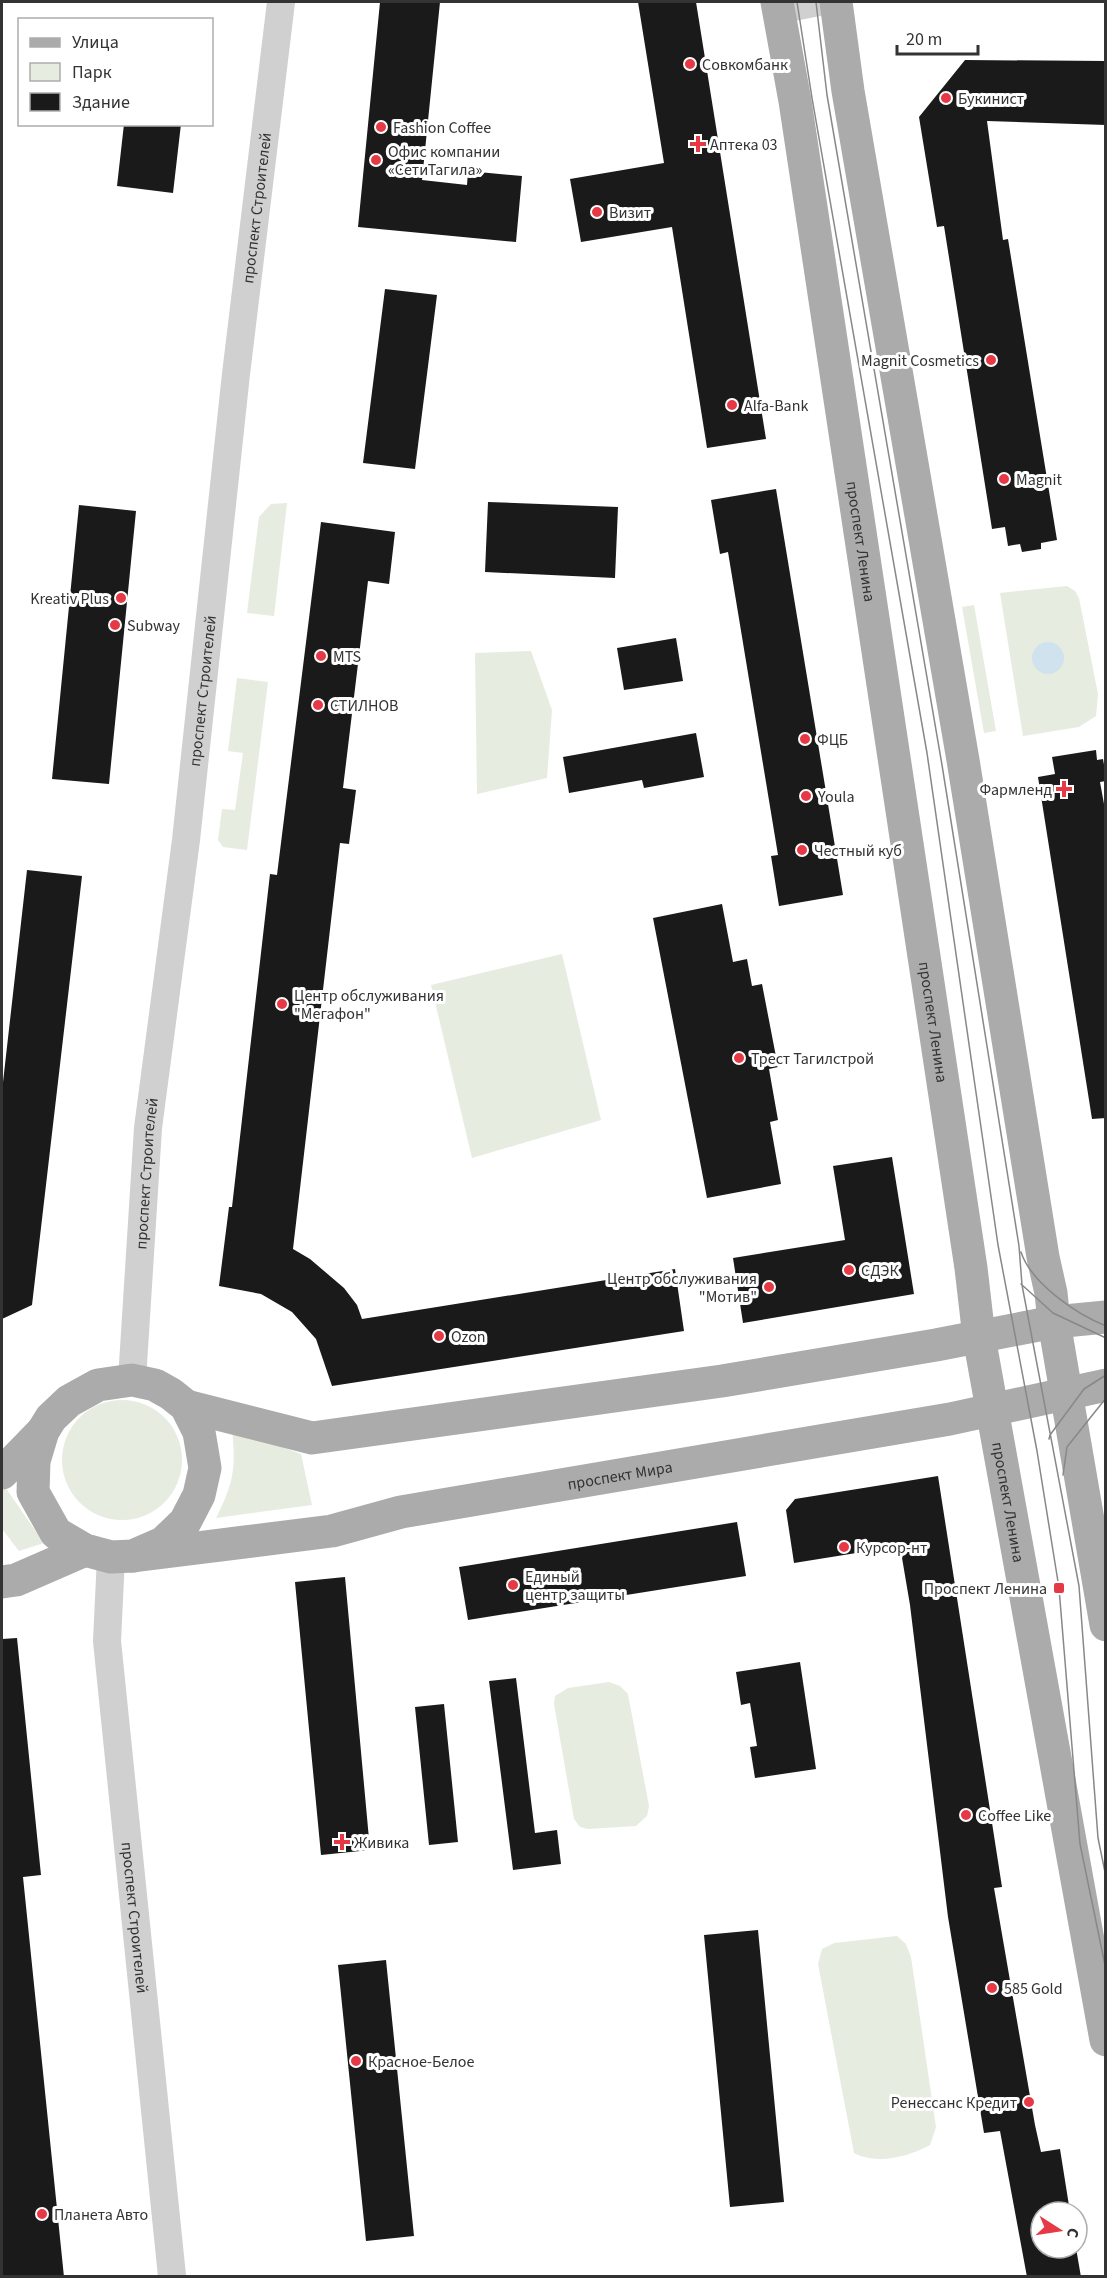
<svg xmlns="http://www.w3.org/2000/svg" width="1107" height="2278" font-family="'Source Sans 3',sans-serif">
  <rect width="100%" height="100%" fill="#fff"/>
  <path fill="#e6ecdf" d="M 287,503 L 274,616 L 247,613 L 259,517 L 271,504 Z
    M 1067,586 L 1075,591 L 1079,598 L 1098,694 L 1096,716 L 1079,727 L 1023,736 L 1000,593 Z
    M 974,605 L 996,731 L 984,733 L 962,607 Z
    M 531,651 L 552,710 L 547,778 L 477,794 L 475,653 Z
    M 237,678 L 268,682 L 247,850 L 223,847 L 218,840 L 222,809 L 235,810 L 243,753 L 228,751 Z
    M 562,954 L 601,1120 L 472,1158 L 431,985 Z
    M62 1460a60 60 0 1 1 120 0a60 60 0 1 1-120 0Z
    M 232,1429 L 301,1454 L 312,1505 L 216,1518 C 234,1483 236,1468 232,1429 Z
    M 5,1487 L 44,1543 L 19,1551 L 2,1529 L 2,1492 Z
    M 609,1682 L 620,1686 L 628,1694 L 649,1806 L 647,1816 L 636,1826 L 588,1829 L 580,1827 L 574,1819 L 554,1704 L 555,1696 L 568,1688 Z
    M 897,1936 L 906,1944 L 911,1957 L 936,2127 L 930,2145 C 908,2157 877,2165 854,2153 L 818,1964 L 822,1949 L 834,1943 Z"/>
  <path fill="#cfe2ee" d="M1032 658a16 16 0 1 1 32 0a16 16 0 1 1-32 0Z"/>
  <path fill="#1a1a1a" d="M 380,2 L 440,2 L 422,180 L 467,185 L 468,171 L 522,176 L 516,242 L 358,227 Z
    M 638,2 L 696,2 L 766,439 L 707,448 L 672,227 L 581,242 L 570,179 L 664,163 Z
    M 965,60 L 1106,61 L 1106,125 L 987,121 L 1003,240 L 1008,239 L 1057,540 L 1041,543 L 1041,549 L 1022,552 L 1020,544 L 1008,546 L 1005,527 L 992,529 L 944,226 L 937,227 L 919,117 Z
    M 124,124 L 181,124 L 173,193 L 117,186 Z
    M 385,289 L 437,295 L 415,469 L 363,463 Z
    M 776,489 L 843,895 L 779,906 L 771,856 L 778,855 L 728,552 L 720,554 L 711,500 Z
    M 488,502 L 618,507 L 615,578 L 485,572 Z
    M 79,505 L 136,511 L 109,784 L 52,779 Z
    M 321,522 L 395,532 L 389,584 L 368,581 L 343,788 L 356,790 L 349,844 L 340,843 L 293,1249 L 310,1259 L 344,1288 L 357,1305 L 362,1319 L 675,1269 L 684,1331 L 332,1386 L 316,1339 L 292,1312 L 261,1294 L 219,1286 L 229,1207 L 232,1207 L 270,874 L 277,875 Z
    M 676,638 L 683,681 L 624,690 L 617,648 Z
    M 696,733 L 704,777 L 644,788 L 642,780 L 569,793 L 563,757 Z
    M 1096,750 L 1097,760 L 1103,759 L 1106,776 L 1106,781 L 1100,782 L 1106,815 L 1106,1118 L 1092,1119 L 1038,777 L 1055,774 L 1052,757 Z
    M 27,870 L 82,876 L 32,1305 L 2,1319 L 2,1091 Z
    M 722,904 L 733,962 L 747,959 L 752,986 L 762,984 L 778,1067 L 769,1069 L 778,1120 L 770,1122 L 781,1184 L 707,1198 L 653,918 Z
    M 892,1157 L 914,1294 L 743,1323 L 733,1258 L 845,1240 L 833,1166 Z
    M 938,1476 L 1002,1887 L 994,1888 L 1035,2125 L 1041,2152 L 1060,2149 L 1070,2212 L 1041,2212 L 1041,2248 L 1076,2248 L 1081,2277 L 1027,2277 L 1000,2131 L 984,2133 L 948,1917 L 910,1605 L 900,1546 L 794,1563 L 786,1510 L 795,1499 Z
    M 737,1522 L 746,1576 L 468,1620 L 459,1567 Z
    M 345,1577 L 370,1850 L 321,1855 L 295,1582 Z
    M 17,1638 L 41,1875 L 23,1877 L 64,2277 L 2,2277 L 2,1639 Z
    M 800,1662 L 816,1769 L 755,1778 L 750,1747 L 757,1746 L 750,1703 L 741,1705 L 736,1672 Z
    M 516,1678 L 535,1833 L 557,1830 L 561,1864 L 513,1870 L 489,1681 Z
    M 444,1704 L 458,1842 L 429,1845 L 415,1707 Z
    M 758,1930 L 784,2202 L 730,2207 L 704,1935 Z
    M 386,1960 L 414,2236 L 366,2241 L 338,1965 Z"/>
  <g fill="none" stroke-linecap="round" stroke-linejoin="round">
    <g stroke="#d0d0d0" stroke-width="28">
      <path d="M 778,10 L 819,2"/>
      <path id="s1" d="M 132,1380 L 148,1128 L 186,840 L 236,374 L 281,2"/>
      <path id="s2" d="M 111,1557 L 107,1641 L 172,2276"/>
    </g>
    <g stroke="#ababab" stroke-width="33">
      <path id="s3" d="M 777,2 L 795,101 L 971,1268 L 979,1337 L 1106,2040"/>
      <path d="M 836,2 L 848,91 L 963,760 L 1043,1257 L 1051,1293 L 1054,1322 L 1106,1625"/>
      <path d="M 132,1380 L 155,1385 L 171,1394 L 186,1406 L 199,1432 L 205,1468 L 199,1495 L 185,1522 L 163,1543 L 133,1556 L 111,1557 L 85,1550 L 56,1533 L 33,1492 L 34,1461 L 43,1431 L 51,1418 L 69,1401 L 98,1385 Z"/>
      <path d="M 186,1406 L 312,1438 L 722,1381 L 936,1345 L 1054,1322 L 1106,1317"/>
      <path d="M 2,1473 L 42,1432"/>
      <path id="s4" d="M 133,1556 L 332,1531 L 401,1512 L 950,1419 L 1106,1385"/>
      <path d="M 2,1582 L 16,1580 L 85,1550"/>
    </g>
    <path stroke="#888" stroke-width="1.5" d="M 797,2 L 812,98 L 927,753 L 998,1245 L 1037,1451 L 1059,1588 L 1080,1844 L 1106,1970
      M 816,2 L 827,95 L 942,765 L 1019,1246 L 1022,1285 L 1079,1586 L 1098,1838 L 1106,1877
      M 1021,1252 C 1031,1283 1076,1314 1106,1326
      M 1021,1284 L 1053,1313 L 1106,1338
      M 1049,1439 L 1050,1435 L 1084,1389 L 1106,1375
      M 1063,1475 L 1067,1447 L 1106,1398"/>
  </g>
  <g fill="#e63946" stroke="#fff" stroke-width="2">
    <circle cx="690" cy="64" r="6"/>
    <circle cx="946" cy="98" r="6"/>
    <circle cx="381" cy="127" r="6"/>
    <path d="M695 135h6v6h6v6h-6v6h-6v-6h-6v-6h6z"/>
    <circle cx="376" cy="160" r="6"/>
    <circle cx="597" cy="212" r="6"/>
    <circle cx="991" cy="360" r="6"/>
    <circle cx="732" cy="405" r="6"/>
    <circle cx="1004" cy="479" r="6"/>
    <circle cx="121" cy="598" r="6"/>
    <circle cx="115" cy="625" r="6"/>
    <circle cx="321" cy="656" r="6"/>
    <circle cx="318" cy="705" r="6"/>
    <circle cx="805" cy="739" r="6"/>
    <path d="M1061 780h6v6h6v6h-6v6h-6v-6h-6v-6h6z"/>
    <circle cx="806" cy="796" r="6"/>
    <circle cx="802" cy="850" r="6"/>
    <circle cx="282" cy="1004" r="6"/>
    <circle cx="739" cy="1058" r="6"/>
    <circle cx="849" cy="1270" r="6"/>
    <circle cx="769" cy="1287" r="6"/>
    <circle cx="439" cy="1336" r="6"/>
    <circle cx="844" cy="1547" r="6"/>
    <circle cx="513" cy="1585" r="6"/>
    <rect x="1053" y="1582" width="12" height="12" rx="3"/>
    <circle cx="966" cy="1815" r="6"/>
    <path d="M339 1833h6v6h6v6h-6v6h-6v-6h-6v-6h6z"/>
    <circle cx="992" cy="1988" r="6"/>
    <circle cx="356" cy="2061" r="6"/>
    <circle cx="1029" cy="2102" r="6"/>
    <circle cx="42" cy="2214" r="6"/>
  </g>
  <g text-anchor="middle" stroke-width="6" stroke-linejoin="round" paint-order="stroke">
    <g font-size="16" fill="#333" stroke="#fff" text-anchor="start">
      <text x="702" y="70">Совкомбанк</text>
      <text x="958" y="104">Букинист</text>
      <text x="393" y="133">Fashion Coffee</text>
      <text x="710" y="150">Аптека 03</text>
      <text x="388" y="157">Офис компании<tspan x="388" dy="18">«СетиТагила»</tspan></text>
      <text x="609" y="218">Визит</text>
      <text x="979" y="366" text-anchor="end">Magnit Cosmetics</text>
      <text x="744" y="411">Alfa-Bank</text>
      <text x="1016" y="485">Magnit</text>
      <text x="109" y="604" text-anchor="end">Kreativ Plus</text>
      <text x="127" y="631">Subway</text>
      <text x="333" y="662">MTS</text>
      <text x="330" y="711">СТИЛНОВ</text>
      <text x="817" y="745">ФЦБ</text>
      <text x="1052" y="795" text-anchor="end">Фармленд</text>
      <text x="818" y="802">Youla</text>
      <text x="814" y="856">Честный куб</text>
      <text x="294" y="1001">Центр обслуживания<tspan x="294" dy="18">"Мегафон"</tspan></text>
      <text x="751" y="1064">Трест Тагилстрой</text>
      <text x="861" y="1276">СДЭК</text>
      <text x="757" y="1284" text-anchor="end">Центр обслуживания<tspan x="757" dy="18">"Мотив"</tspan></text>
      <text x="451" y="1342">Ozon</text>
      <text x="856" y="1553">Курсор-нт</text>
      <text x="525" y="1582">Единый<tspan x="525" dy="18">центр защиты</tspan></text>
      <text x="1047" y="1594" text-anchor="end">Проспект Ленина</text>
      <text x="978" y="1821">Coffee Like</text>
      <text x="354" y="1848">Живика</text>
      <text x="1004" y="1994">585 Gold</text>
      <text x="368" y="2067">Красное-Белое</text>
      <text x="1017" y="2108" text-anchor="end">Ренессанс Кредит</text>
      <text x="54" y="2220">Планета Авто</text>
    </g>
    <g font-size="16" fill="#333" stroke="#fff">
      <text dy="6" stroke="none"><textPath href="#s1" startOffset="1179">проспект Строителей</textPath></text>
      <text dy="6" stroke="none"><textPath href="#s3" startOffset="546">проспект Ленина</textPath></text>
      <text dy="6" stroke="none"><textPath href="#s1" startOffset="693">проспект Строителей</textPath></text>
      <text dy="6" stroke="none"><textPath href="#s3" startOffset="1032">проспект Ленина</textPath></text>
      <text dy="6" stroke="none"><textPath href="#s1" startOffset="207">проспект Строителей</textPath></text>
      <text dy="6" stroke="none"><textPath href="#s4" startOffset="494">проспект Мира</textPath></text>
      <text dy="6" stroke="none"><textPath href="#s3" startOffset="1518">проспект Ленина</textPath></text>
      <text dy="6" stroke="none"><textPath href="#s2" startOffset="362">проспект Строителей</textPath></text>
    </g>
  </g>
  <rect width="1107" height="2278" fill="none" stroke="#333333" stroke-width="6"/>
  <rect x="18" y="18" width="195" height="108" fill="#ffffff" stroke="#adadad" stroke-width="1.5"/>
  <rect x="30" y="38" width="30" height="9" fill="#ababab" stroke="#adadad" stroke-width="1.5"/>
  <text x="72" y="48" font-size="18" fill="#333333">Улица</text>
  <rect x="30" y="63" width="30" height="18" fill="#e6ecdf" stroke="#adadad" stroke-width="1.5"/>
  <text x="72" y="78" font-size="18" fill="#333333">Парк</text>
  <rect x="30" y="93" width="30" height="18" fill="#1a1a1a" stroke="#adadad" stroke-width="1.5"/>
  <text x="72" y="108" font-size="18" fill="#333333">Здание</text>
  <g transform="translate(1059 2230) rotate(102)"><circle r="28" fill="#ffffff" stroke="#adadad" stroke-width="1.5"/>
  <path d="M0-4.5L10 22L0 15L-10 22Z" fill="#e63946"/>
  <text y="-9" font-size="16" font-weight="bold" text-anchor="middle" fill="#333333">С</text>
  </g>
  <path d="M897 45v9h81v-9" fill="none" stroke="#333333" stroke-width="3"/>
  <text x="906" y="45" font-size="18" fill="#333333" stroke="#ffffff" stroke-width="4.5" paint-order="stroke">20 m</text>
</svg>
